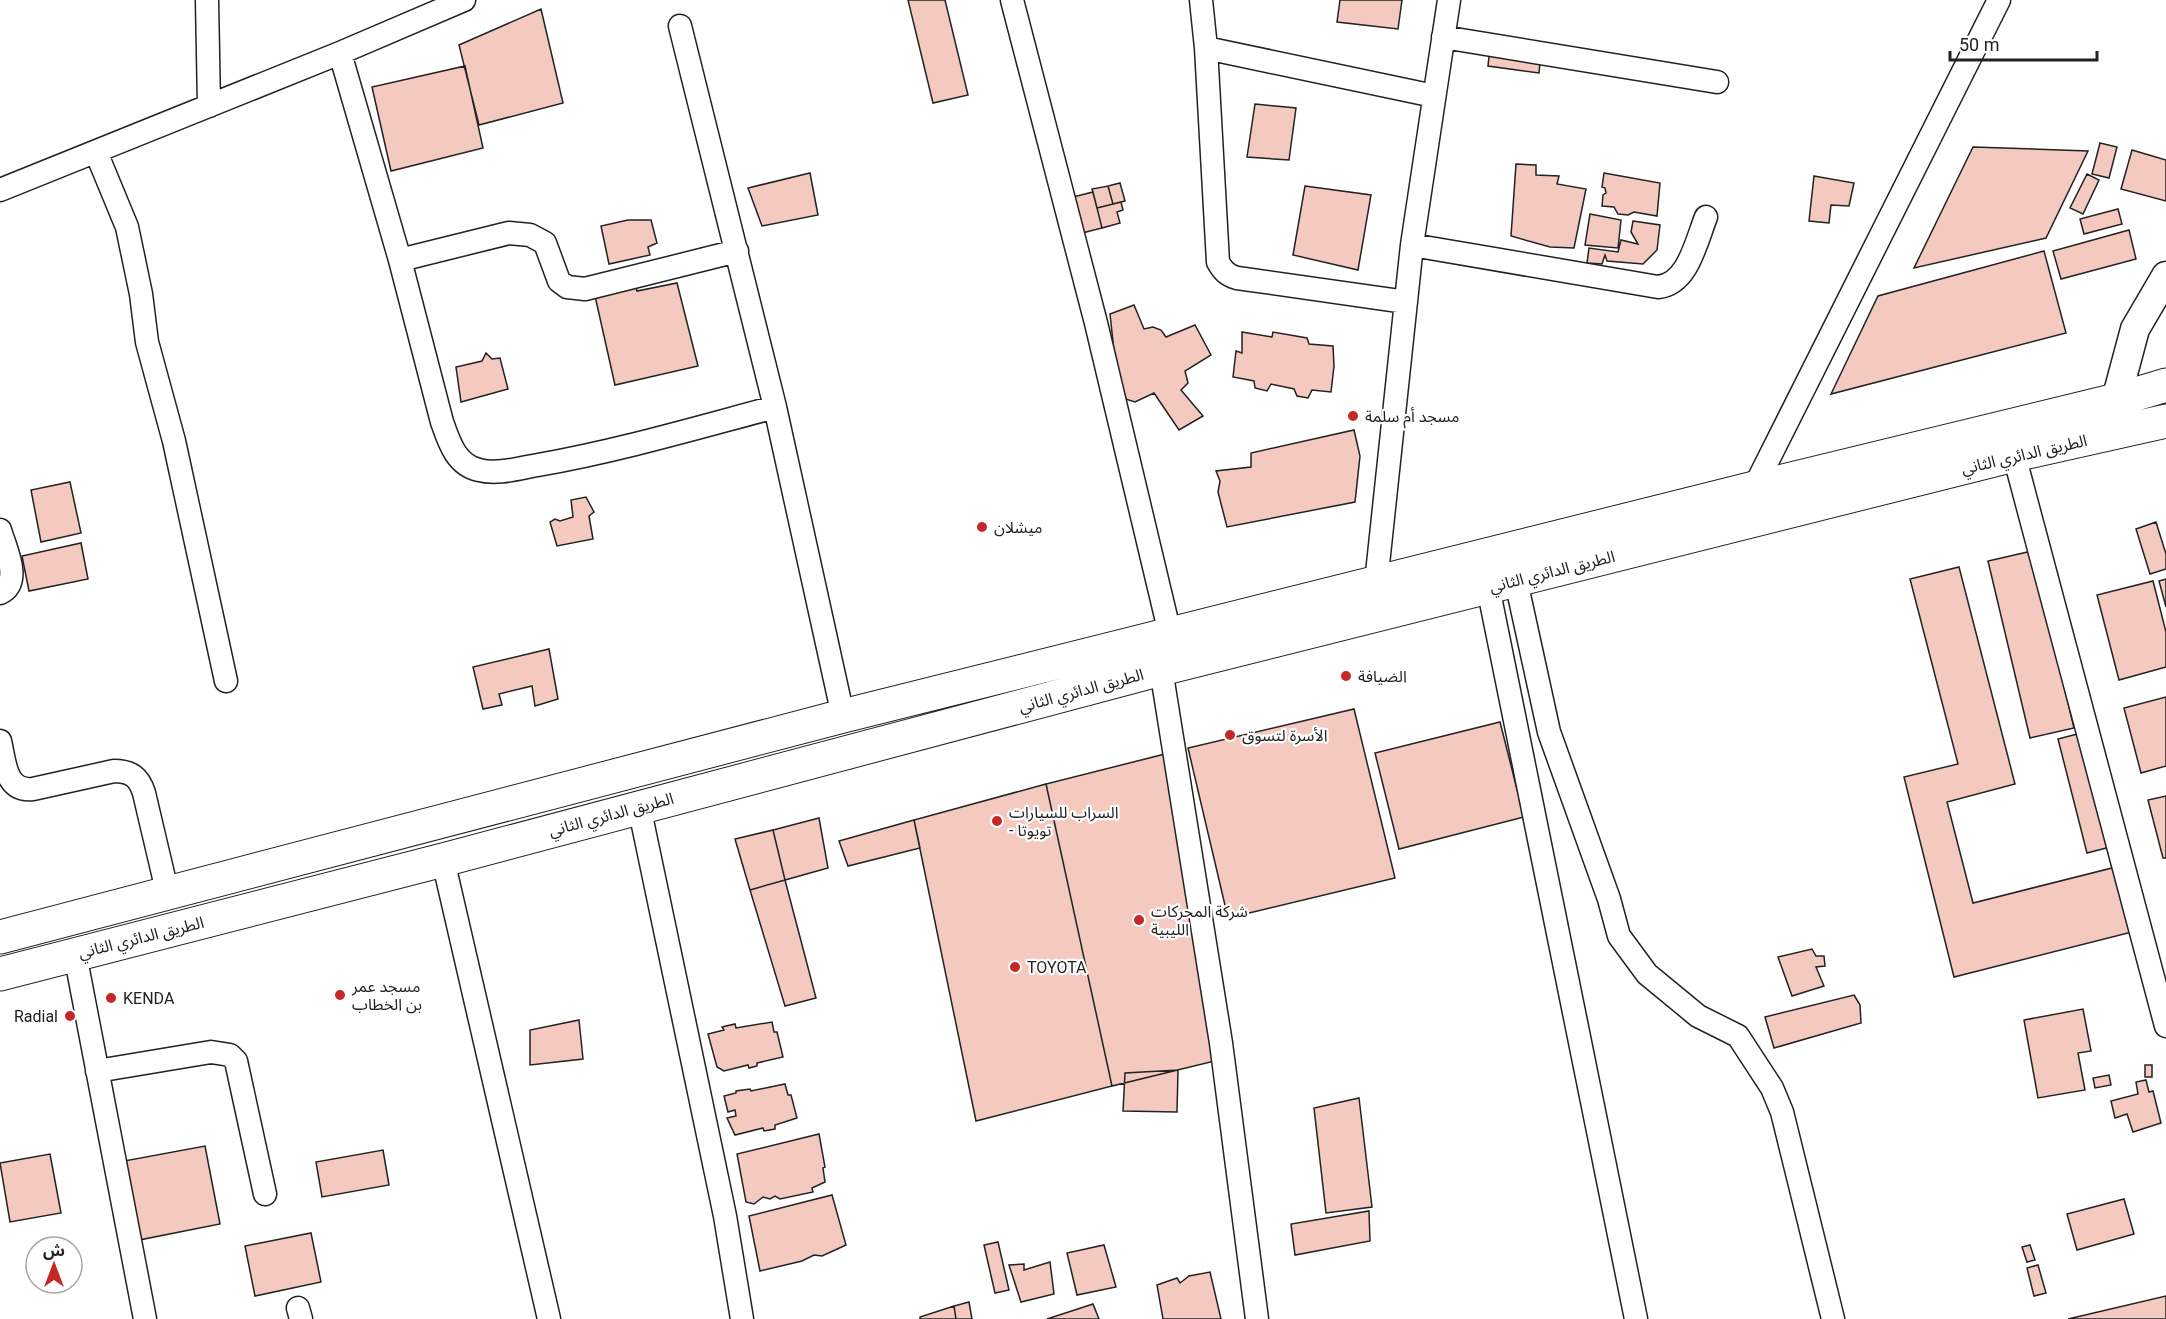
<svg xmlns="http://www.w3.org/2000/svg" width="2166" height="1319" font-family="Roboto,'Noto Sans Arabic',sans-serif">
  <rect width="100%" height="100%" fill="#fff"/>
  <path fill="#f3c9c0" stroke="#222" stroke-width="1.5" d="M 908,0 L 945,0 L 968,95 L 933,103 Z
    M 1340,0 L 1402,0 L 1398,29 L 1337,22 Z
    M 541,9 L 563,103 L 479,125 L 459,45 Z
    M 1489,56 L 1540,63 L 1539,73 L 1488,66 Z
    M 465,66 L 483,148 L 391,171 L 372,87 Z
    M 1255,104 L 1296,108 L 1289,160 L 1247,157 Z
    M 2100,143 L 2117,147 L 2109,178 L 2092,174 Z
    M 1973,147 L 2088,151 L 2046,238 L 1914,268 Z
    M 2132,150 L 2166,160 L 2166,201 L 2121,189 Z
    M 1516,164 L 1536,165 L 1536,175 L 1559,176 L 1557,184 L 1586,189 L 1574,248 L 1550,247 L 1511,236 Z
    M 810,173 L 818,215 L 762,226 L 748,188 Z
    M 1604,173 L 1660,183 L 1657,216 L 1634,212 L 1628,215 L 1618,214 L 1614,207 L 1602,206 L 1603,195 L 1606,193 L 1605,188 L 1602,187 Z
    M 2087,174 L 2099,180 L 2083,214 L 2070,208 Z
    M 1814,176 L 1854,183 L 1849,206 L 1831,205 L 1829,223 L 1809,221 Z
    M 1120,183 L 1125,201 L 1113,204 L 1108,186 Z
    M 1108,186 L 1113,204 L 1097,208 L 1092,189 Z
    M 1305,186 L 1371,195 L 1358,270 L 1293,255 Z
    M 1093,192 L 1102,228 L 1082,233 L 1073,197 Z
    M 1121,202 L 1123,210 L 1117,212 L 1120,223 L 1102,228 L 1097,208 Z
    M 2118,209 L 2122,224 L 2084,234 L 2080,219 Z
    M 1590,214 L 1621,220 L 1618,248 L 1585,245 Z
    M 628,220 L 651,220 L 657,243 L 648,247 L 650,255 L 609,264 L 601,226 Z
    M 1633,221 L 1660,225 L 1657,250 L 1643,264 L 1607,261 L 1605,255 L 1602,264 L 1587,263 L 1589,248 L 1618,252 L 1621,240 L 1638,244 L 1631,232 Z
    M 2129,230 L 2136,259 L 2061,279 L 2053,251 Z
    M 2044,251 L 2066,333 L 1831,394 L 1878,296 Z
    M 635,282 L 637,291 L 677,283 L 698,366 L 615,385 L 595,296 Z
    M 1134,305 L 1144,329 L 1153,327 L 1161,330 L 1166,337 L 1195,325 L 1211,355 L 1185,371 L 1188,383 L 1181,390 L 1203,416 L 1179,430 L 1154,393 L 1135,402 L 1119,397 L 1110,314 Z
    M 1242,332 L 1272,337 L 1273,332 L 1307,338 L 1309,344 L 1333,346 L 1334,366 L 1331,392 L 1312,390 L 1308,398 L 1297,396 L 1294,389 L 1271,384 L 1267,391 L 1255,388 L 1254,381 L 1233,377 L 1236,351 L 1242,353 Z
    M 486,353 L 492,359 L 500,358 L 508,389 L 461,402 L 456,367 L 482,361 Z
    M 1354,430 L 1360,456 L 1355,502 L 1227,527 L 1218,492 L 1220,481 L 1216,471 L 1251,467 L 1251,453 Z
    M 70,482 L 81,533 L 41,542 L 31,490 Z
    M 586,497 L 594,512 L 589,516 L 593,539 L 557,546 L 550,522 L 555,519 L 560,521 L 573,517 L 571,500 Z
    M 2156,522 L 2166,554 L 2166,569 L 2150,574 L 2136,529 Z
    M 81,543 L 88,579 L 29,591 L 22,556 Z
    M 2032,551 L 2074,728 L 2030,738 L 1988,561 Z
    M 1959,567 L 2015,784 L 1947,802 L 1973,903 L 2116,867 L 2132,932 L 1954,977 L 1904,777 L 1958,764 L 1910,579 Z
    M 2166,579 L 2166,607 L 2159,581 Z
    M 2153,581 L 2166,632 L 2166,667 L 2119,680 L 2097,595 Z
    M 549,649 L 558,699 L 535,706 L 532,686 L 499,694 L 502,705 L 483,709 L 473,667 Z
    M 2166,697 L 2166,766 L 2141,773 L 2124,708 Z
    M 1354,709 L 1395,878 L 1228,918 L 1188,748 Z
    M 1500,722 L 1524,817 L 1399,849 L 1375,753 Z
    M 2085,732 L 2114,846 L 2087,853 L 2058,739 Z
    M 1165,754 L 1231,1057 L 1112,1086 L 1046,784 Z
    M 1046,784 L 1112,1086 L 976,1121 L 914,820 Z
    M 2166,796 L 2166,858 L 2163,858 L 2148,800 Z
    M 819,818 L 828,868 L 785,880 L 773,830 Z
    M 914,820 L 920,848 L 848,866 L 839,841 Z
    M 773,830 L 785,880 L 750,890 L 735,839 Z
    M 785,880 L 816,998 L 785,1006 L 750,890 Z
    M 1812,949 L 1816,956 L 1824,956 L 1825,966 L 1816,967 L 1824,986 L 1792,996 L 1778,957 Z
    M 1854,995 L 1860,1005 L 1861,1023 L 1774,1048 L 1765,1017 Z
    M 2083,1009 L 2091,1051 L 2078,1053 L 2085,1090 L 2038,1098 L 2024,1020 Z
    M 579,1020 L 583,1059 L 530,1065 L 530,1030 Z
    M 772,1022 L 774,1032 L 777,1032 L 783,1057 L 757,1063 L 757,1066 L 749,1068 L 748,1065 L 724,1071 L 717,1067 L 708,1034 L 724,1030 L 722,1027 L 735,1024 L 736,1028 Z
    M 2145,1065 L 2152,1065 L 2152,1077 L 2145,1077 Z
    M 1178,1070 L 1177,1112 L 1123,1111 L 1125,1073 Z
    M 2109,1075 L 2111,1085 L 2095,1088 L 2093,1078 Z
    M 2146,1080 L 2149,1092 L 2153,1091 L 2161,1123 L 2133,1132 L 2127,1114 L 2115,1118 L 2111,1101 L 2138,1094 L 2136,1082 Z
    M 785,1084 L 788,1095 L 791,1095 L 797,1118 L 775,1125 L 775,1129 L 764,1131 L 763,1128 L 735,1135 L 727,1118 L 736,1116 L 735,1110 L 728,1112 L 724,1096 L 736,1093 L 736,1091 L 750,1089 L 751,1091 Z
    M 1359,1098 L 1372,1207 L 1326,1213 L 1314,1108 Z
    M 819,1134 L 825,1167 L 823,1168 L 825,1182 L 812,1188 L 813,1192 L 780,1199 L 775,1196 L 770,1199 L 763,1197 L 754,1204 L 746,1202 L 737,1154 Z
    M 205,1146 L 220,1224 L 139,1240 L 124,1161 Z
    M 383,1150 L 389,1185 L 322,1197 L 316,1162 Z
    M 50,1154 L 61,1213 L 10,1222 L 0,1163 Z
    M 832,1195 L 846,1245 L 822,1256 L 814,1255 L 802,1261 L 760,1271 L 749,1216 Z
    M 2124,1199 L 2134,1234 L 2077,1250 L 2067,1214 Z
    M 1369,1211 L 1370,1241 L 1295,1255 L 1291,1224 Z
    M 311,1233 L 321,1282 L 255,1296 L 245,1246 Z
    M 998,1242 L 1009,1290 L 995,1293 L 984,1245 Z
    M 1104,1245 L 1116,1287 L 1077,1295 L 1067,1253 Z
    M 2030,1245 L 2035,1260 L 2027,1262 L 2022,1247 Z
    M 1050,1262 L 1054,1294 L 1021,1302 L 1009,1265 L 1024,1264 L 1024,1270 Z
    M 2038,1265 L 2046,1293 L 2034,1296 L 2027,1268 Z
    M 1210,1272 L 1221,1319 L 1163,1319 L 1157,1285 L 1177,1278 L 1180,1283 L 1189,1276 Z
    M 2166,1296 L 2166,1319 L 2068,1319 Z
    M 969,1302 L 972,1319 L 956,1319 L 954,1306 Z
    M 1093,1304 L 1099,1319 L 1047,1319 Z
    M 954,1306 L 956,1319 L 920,1319 L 920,1317 Z"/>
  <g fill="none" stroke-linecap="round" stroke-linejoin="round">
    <g stroke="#222" stroke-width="25">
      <path id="minor" d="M 207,0 L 209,106
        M 1012,0 L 1096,323 L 1170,634
        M 1201,0 L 1206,48 L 1434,96
        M 680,26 L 775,407 L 843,716
        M 1443,37 L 1717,82
        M 1206,48 L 1218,262 C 1223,271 1227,275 1237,278 L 1406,302
        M 340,53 L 400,260 L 442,422 C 449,442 456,465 479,470 C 497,475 520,468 538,465 C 618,451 696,428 775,407
        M 96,152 L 127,227 L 141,294 L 147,342 L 174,441 L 226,681
        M 0,190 L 340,53 L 464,0
        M 1412,245 L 1658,287 C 1688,284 1696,242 1706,217
        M 400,260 L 509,233 L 530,235 L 545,243 L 559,281 L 567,287 L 585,289 L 737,251
        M 2014,455 L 2166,1026
        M 1754,488 L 1999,0
        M 0,530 C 5,548 23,582 0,593
        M 1516,581 L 1549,732 L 1609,899 L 1619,936 L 1647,974 L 1698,1016 L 1738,1036 L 1772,1088 L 1782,1112 L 1833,1319
        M 1376,583 L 1412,245 L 1449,0
        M 1488,587 L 1636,1319
        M 1161,669 L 1221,1043 L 1257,1319
        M 0,741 C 5,762 5,792 33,789 L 114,771 C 131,771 139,777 144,793 L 168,895
        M 639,806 L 725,1216 L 742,1319
        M 443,860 L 549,1319
        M 75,954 L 145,1319
        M 97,1071 L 211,1052 L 230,1055 L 236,1061 L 265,1194
        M 298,1308 L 301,1319"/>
    </g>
    <g stroke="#222" stroke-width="31">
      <path id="major" d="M 2116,400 L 2135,329 L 2166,276"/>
    </g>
    <g stroke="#222" stroke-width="35">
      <path id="highway" d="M 0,937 L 843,716 L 1754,488 L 2116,400 L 2166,385
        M 0,974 L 443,860 L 1161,669 L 2014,455 L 2166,421"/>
    </g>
    <use href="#minor" stroke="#fff" stroke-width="22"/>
    <use href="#major" stroke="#fff" stroke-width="28"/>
    <use href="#highway" stroke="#fff" stroke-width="33"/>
  </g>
  <g fill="#c62828" stroke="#fff" stroke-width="2">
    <circle cx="1353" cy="416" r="6"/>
    <circle cx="982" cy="527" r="6"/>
    <circle cx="1346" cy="676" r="6"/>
    <circle cx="1230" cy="735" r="6"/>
    <circle cx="997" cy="821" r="6"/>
    <circle cx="1139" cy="920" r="6"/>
    <circle cx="1015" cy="967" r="6"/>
    <circle cx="340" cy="995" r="6"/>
    <circle cx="111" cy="998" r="6"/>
    <circle cx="70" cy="1016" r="6"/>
  </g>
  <g text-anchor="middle" stroke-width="4.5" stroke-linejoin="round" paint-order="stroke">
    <g font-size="16" fill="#222" stroke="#fff" text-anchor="start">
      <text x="1365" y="422">مسجد أم سلمة</text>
      <text x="994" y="533">ميشلان</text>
      <text x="1358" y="682">الضيافة</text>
      <text x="1242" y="741">الأسرة لتسوق</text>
      <text x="1009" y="818">السراب للسيارات<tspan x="1009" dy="18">- تويوتا</tspan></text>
      <text x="1151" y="917">شركة المحركات<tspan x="1151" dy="18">الليبية</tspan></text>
      <text x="1027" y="973">TOYOTA</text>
      <text x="352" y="992">مسجد عمر<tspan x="352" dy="18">بن الخطاب</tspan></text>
      <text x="123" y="1004">KENDA</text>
      <text x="58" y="1022" text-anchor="end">Radial</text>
    </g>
    <g font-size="16" fill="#222" stroke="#fff">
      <text transform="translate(2024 454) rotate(-13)" y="6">الطريق الدائري الثاني</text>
      <text transform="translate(1552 571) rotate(-14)" y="6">الطريق الدائري الثاني</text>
      <text transform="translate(1081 690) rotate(-15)" y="6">الطريق الدائري الثاني</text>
      <text transform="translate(611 814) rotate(-15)" y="6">الطريق الدائري الثاني</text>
      <text transform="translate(141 937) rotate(-14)" y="6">الطريق الدائري الثاني</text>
    </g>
  </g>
  <g transform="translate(54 1265)"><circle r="28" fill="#ffffff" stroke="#a7a7a7" stroke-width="1.5"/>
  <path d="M0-4.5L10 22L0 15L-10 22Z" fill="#c62828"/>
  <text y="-9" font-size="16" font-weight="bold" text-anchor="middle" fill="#222222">ش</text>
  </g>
  <path d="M1950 51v9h147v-9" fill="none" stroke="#222222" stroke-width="3"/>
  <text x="1959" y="51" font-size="18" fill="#222222" stroke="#ffffff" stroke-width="4.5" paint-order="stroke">50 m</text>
</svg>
